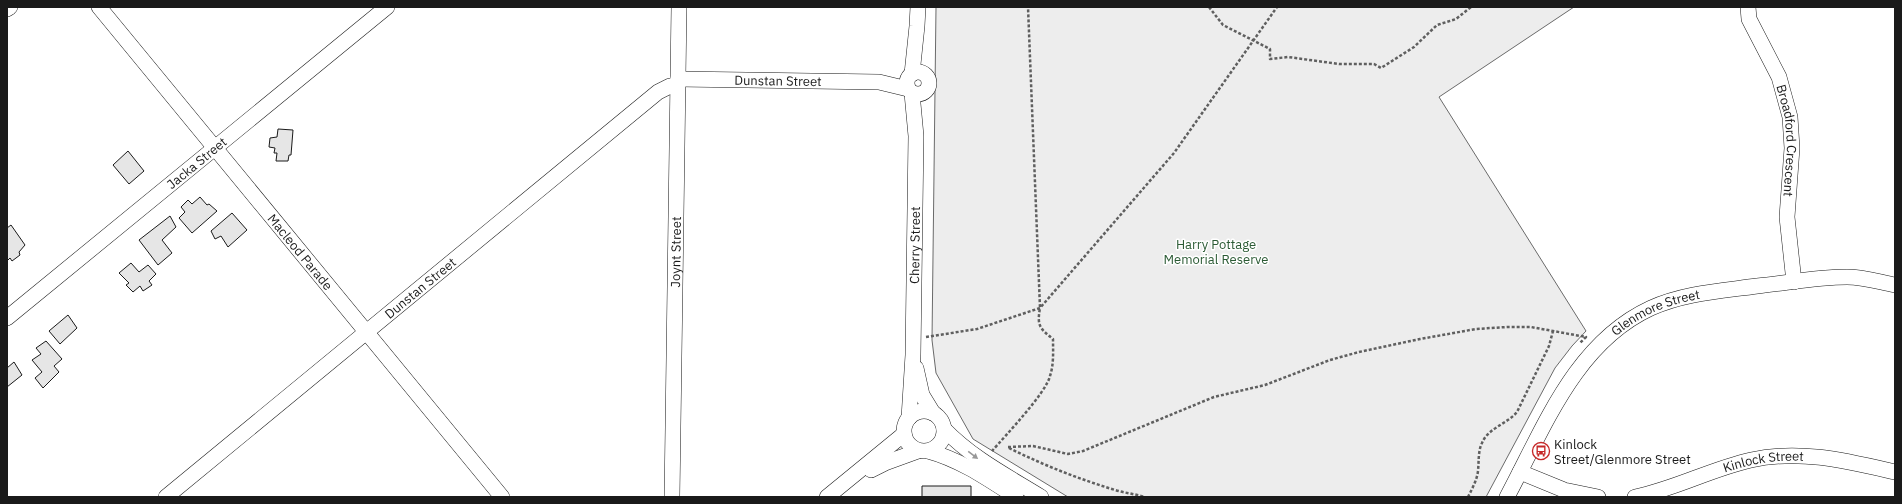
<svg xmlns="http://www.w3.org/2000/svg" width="1902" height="504" font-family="'IBM Plex Sans',sans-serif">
  <rect width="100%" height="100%" fill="#fff"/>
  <path fill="#ededed" stroke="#6a6a6a" d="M 936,7 L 1574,7 L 1439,97 L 1586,331 L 1572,346 L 1555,368 L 1486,497 L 1068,497 L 973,439 L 936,373 L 932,340 Z"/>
  <path fill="#e6e6e6" stroke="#1a1a1a" d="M 278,129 L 293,130 L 291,155 L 289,155 L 288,161 L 276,161 L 277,153 L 274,153 L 275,148 L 269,147 L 270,138 L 277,137 Z
    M 128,151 L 144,171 L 129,184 L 113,165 Z
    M 200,197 L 207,205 L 209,204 L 217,211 L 192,233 L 179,218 L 185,212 L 181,207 L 188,200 L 192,204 Z
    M 232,213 L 247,230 L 228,247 L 221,236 L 215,239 L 211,231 Z
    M 170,216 L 176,227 L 162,240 L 172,253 L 158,265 L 139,240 Z
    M 11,225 L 25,245 L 19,252 L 20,255 L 12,261 L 10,258 L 7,261 L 7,228 Z
    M 131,263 L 139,272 L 148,265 L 156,274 L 149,281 L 152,285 L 143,291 L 140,286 L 133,292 L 126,285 L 129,283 L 119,273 Z
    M 68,315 L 77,328 L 60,344 L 49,331 Z
    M 46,341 L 62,359 L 54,366 L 59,372 L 43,388 L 35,378 L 42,372 L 32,360 L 41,354 L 36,348 Z
    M 14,362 L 22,375 L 7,387 L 7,368 Z
    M 922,486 L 971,486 L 971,497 L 922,497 Z"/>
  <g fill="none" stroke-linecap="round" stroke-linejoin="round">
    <g stroke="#1a1a1a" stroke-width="16">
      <g id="minor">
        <path id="s1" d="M 99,7 L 502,497"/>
        <path id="s2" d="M 1748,7 L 1749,19 L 1779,77 L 1790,117 L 1792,148 L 1787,217 L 1794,282"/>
        <path d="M 7,9 L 10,7"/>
        <circle cx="918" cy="83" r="11"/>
        <path d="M 912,74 L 917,26 L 918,7"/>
        <path id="s3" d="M 678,79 L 879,82 L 908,89"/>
        <path id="s4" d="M 7,318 L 387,7"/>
        <path d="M 916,368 L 922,395 L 933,413"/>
        <circle cx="924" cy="431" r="20"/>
        <path id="s5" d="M 909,418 L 913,355 L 916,136 L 912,93"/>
        <path d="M 944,429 C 972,458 1007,476 1041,497"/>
        <path d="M 928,451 C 961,460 988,479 1016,497"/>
        <path d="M 871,470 L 885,463 L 918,451"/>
        <path d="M 1520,472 L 1564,490 L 1598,497"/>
        <path id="s6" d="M 166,497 L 658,92 L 670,86 L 677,86"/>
        <path id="s7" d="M 672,497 L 679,7"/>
        <path d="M 827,497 L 904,434"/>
        <path id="s8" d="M 1507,497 C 1544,428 1575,343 1651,308 C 1684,293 1721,291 1757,286 C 1787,283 1817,277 1847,277 C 1864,277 1879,282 1895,285"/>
        <path id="s9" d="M 1635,497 C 1675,489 1711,469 1751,460 C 1800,449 1847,461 1895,472"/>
      </g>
    </g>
    <path stroke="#5f5f5f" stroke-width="2.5" stroke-dasharray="3 2" stroke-linecap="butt" d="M 1209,7 L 1223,25 L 1270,49 L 1270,59 L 1288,57 L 1339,64 L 1374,64 L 1381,68 L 1414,47 L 1437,25 L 1456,19 L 1471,7
      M 926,337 L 977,329 L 1040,308 L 1174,153 L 1277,7
      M 1008,447 L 1033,446 L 1068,454 L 1083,451 L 1214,397 L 1265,385 L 1330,360 L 1359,352 L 1420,339 L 1476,329 L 1507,327 L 1531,327 L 1586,337 L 1580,343
      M 1009,448 C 1043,465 1079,479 1115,490 C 1125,493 1135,494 1145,497
      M 992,451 C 1005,436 1046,393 1050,376 C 1054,364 1053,351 1053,339 C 1039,328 1037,325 1040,308 L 1028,7
      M 1468,497 C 1472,489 1477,480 1478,471 C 1479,461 1478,451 1482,443 C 1488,428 1507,424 1517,412 L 1549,346 L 1553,331"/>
    <use href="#minor" stroke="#fff" stroke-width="15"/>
  </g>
  <defs><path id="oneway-solid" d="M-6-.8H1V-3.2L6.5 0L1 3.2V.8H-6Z"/></defs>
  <use fill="#989898" href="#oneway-solid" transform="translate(973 455) rotate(37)"/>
  <defs>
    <g id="bus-ring" transform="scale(0.9)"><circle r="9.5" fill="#fff" stroke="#c62828" stroke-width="1.5"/><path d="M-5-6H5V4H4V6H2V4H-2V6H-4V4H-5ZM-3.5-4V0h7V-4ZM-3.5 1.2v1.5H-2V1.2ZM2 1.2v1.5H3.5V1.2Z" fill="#c62828"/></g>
  </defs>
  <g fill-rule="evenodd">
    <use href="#bus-ring" x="1541" y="451"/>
  </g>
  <g text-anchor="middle" stroke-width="3" stroke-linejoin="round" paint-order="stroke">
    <g font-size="13" fill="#1a1a1a" stroke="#fff">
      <text dy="5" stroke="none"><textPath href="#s3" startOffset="100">Dunstan Street</textPath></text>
      <text dy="5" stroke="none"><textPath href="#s2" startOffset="142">Broadford Crescent</textPath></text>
      <text dy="5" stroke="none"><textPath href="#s4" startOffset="245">Jacka Street</textPath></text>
      <text dy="5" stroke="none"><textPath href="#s5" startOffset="173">Cherry Street</textPath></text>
      <text dy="5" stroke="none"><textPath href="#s1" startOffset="317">Macleod Parade</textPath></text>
      <text dy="5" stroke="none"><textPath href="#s7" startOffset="245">Joynt Street</textPath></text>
      <text dy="5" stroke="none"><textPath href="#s6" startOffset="329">Dunstan Street</textPath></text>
      <text dy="5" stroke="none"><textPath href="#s8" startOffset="245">Glenmore Street</textPath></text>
      <text dy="5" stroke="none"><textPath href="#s9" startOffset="134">Kinlock Street</textPath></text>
    </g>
    <g font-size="13" fill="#2b5a34" stroke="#fff">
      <text x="1216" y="249">Harry Pottage<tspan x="1216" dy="15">Memorial Reserve</tspan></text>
    </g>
    <g font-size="13" fill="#1a1a1a" stroke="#fff" text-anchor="start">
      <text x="1554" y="449">Kinlock<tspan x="1554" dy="15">Street/Glenmore Street</tspan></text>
    </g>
  </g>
  <rect width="1902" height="504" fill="none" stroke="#1a1a1a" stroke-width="16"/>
</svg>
